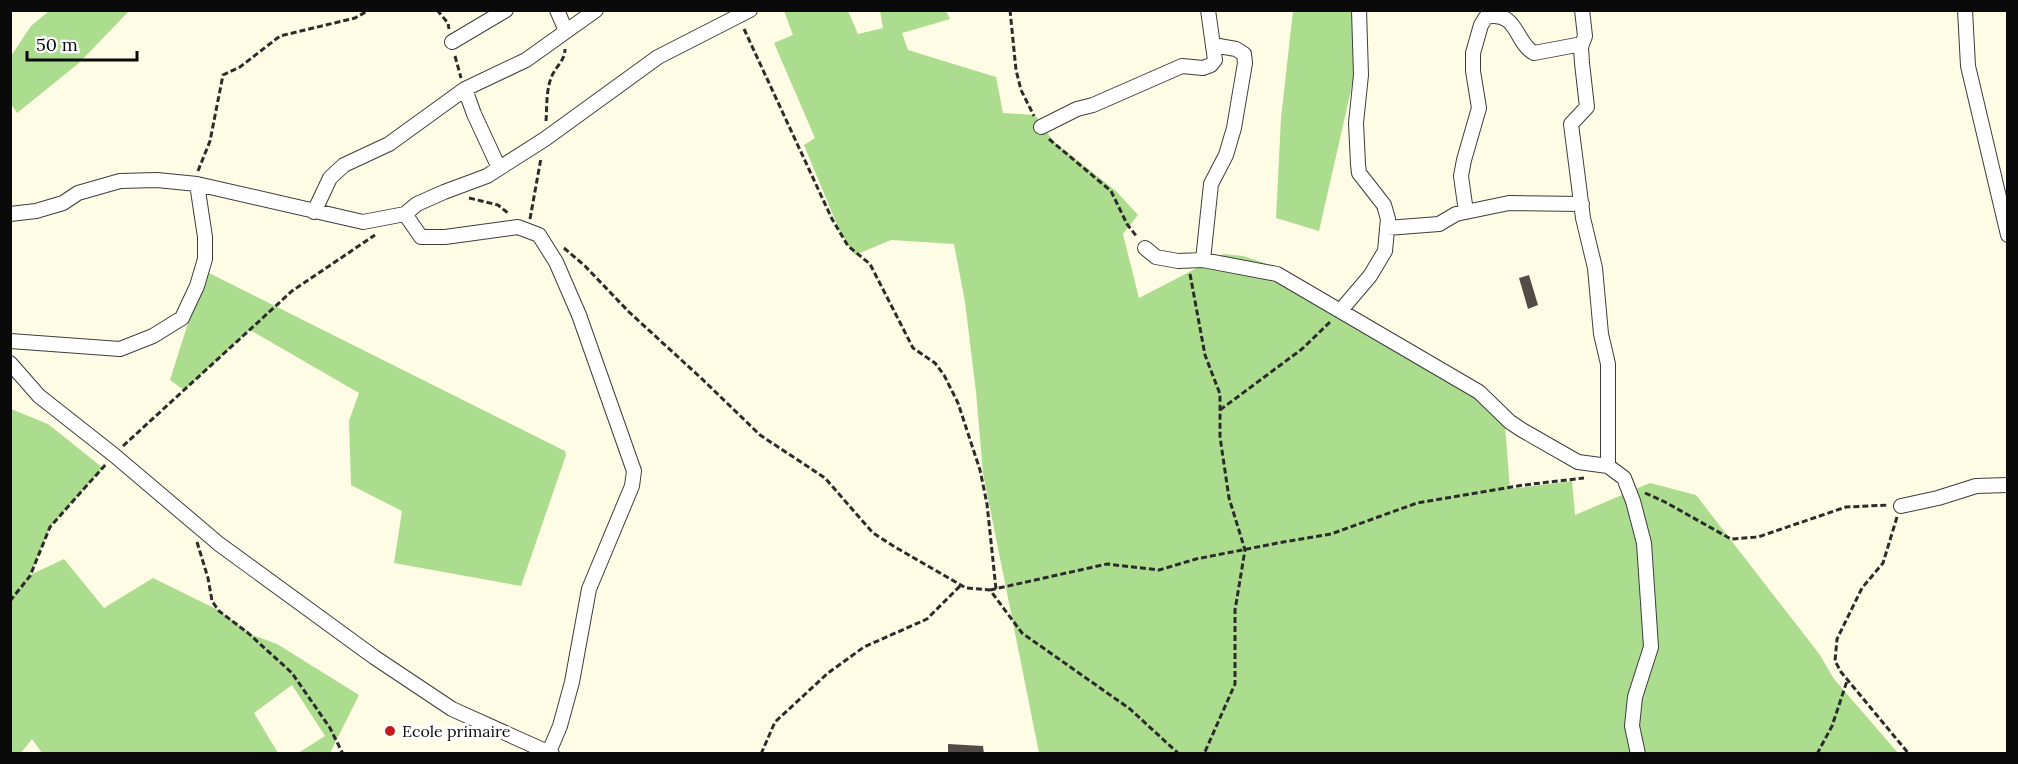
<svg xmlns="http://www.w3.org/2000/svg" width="2018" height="764" font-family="Lora,serif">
  <rect width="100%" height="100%" fill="#fffce6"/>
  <path fill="#acdc8d" d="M 49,11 L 129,11 L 79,63 L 17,113 L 11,104 L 11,56 L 31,26 Z
    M 784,11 L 848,11 L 858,34 L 883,28 L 880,11 L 946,11 L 950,19 L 902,33 L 908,50 L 996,77 L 1003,113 L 1035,115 L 1053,141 L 1116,191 L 1138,215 L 1123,234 L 1139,298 L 1224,254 L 1243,256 L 1283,269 L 1504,413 L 1510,489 L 1572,481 L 1575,515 L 1650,483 L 1696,495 L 1820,655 L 1834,679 L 1898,753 L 1039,753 L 983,473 L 976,392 L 965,302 L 954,244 L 891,240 L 855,255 L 840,232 L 804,145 L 815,138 L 774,43 L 793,35 Z
    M 1293,11 L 1354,11 L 1354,77 L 1319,231 L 1276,218 L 1281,118 Z
    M 207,272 L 565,451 L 566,455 L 521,586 L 394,563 L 402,511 L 351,485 L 349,421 L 359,393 L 250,330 L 184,390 L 170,380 L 188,323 Z
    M 11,409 L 48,424 L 103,468 L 50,527 L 30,575 L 64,559 L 104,608 L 153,578 L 218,610 L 253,635 L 277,644 L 359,695 L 330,753 L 298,753 L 325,736 L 292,685 L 254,713 L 278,753 L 42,753 L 32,739 L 21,753 L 11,753 Z"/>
  <path fill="#534b45" d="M 1529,275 L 1538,305 L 1528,309 L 1519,278 Z
    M 948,744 L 983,746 L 984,754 L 948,754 Z"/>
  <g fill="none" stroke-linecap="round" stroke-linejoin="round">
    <g stroke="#3d3d3d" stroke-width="16">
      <path id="street" d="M 557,10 L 566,31
        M 1582,10 L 1585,36 L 1581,47 L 1582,63 L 1587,107 L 1571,124 L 1583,218 L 1595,268 L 1601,334 L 1608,364 L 1608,466 L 1624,478 L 1633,501 L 1644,543 L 1651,647 L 1635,697 L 1632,726 L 1638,754
        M 1965,10 L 1968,66 L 2008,235
        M 452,42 L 506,10
        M 465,89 L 474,114 L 499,168
        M 1041,127 L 1077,109 L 1093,105 L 1182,66 L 1203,68 L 1211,65 L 1215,60 L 1208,10
        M 314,212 L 330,178 L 344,165 L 389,144 L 465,89 L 526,60 L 596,10
        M 1466,212 L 1461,176 L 1464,160 L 1479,108 L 1473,71 L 1473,53 L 1481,25 L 1486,17 C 1518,10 1515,43 1534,53 L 1582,44
        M 10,214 L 36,211 L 63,203 L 78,193 L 120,181 L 157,180 L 197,184 L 363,222 L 405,214 L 417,204 L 444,192 L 487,176 L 545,139 L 658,57 L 750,10
        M 405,214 L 421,237 L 445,237 L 518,227 L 539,235 L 556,262 L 579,315 L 634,471 L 632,486 L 589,589 L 572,682 L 560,726 L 549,752
        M 1387,228 L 1439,224 L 1456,214 L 1509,203 L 1582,204
        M 1145,248 L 1156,257 L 1178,261 L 1203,260 L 1277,274 L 1479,392 L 1510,422 L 1522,430 L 1578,462 L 1608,466
        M 1203,260 L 1211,184 L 1226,155 L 1234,128 L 1245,63 L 1244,54 L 1236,49 L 1213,45
        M 1341,310 L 1370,276 L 1385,251 L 1388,219 L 1384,205 L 1359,173 L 1358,164 L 1356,123 L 1361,75 L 1359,10
        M 10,341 L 120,349 L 153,336 L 182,318 L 197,286 L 205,259 L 205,237 L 197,184
        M 10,363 L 39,396 L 114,455 L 219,544 L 374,657 L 452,709 L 552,754
        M 1901,506 L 1938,498 L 1976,486 L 2008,485"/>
    </g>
    <path stroke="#2c2c2c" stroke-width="3" stroke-dasharray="6 3" stroke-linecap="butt" d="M 437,10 L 448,23 L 449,29
      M 1010,10 L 1016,70 L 1021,90 L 1034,116
      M 744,29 L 832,219 L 848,246 L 870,264 L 913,348 L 935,363 L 944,375 L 958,403 L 980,470 L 987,504 L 996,589
      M 455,56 L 461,78
      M 546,121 C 547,107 546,92 551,78 C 555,67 565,61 565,49
      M 1049,139 L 1111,191 L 1127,224 L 1137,237
      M 198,171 L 210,141 L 223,75 L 240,67 L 280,36 L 355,18 L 369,10
      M 469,198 L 498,205 L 509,214
      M 530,219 L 541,158
      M 564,248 L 585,266 L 629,312 L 701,378 L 760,435 L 825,478 L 873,533 L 895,547 L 966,588 L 990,590 L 1022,633 L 1130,709 L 1179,754
      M 1190,274 L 1205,355 L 1220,394 L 1220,437 L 1229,498 L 1245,550 L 1235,610 L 1235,684 L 1204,754
      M 1220,410 L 1302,349 L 1331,321
      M 123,446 L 292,291 L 375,235
      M 1645,493 L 1665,502 L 1731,539 L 1758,537 L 1846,507 L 1889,505
      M 1897,517 L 1883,563 L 1862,588 L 1837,639 L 1835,661 L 1841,672 L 1909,754
      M 197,542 L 208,578 L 212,601 L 219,611 L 248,633 L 292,673 L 330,728 L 343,754
      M 990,590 L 1107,564 L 1159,570 L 1196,559 L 1283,542 L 1331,534 L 1417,503 L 1524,485 L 1584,478
      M 10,601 L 30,576 L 50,527 L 106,464
      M 761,754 L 775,722 L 828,673 L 864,647 L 927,619 L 961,585
      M 1817,754 L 1832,726 L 1847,681"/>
    <use href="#street" stroke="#fff" stroke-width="14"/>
  </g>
  <circle fill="#c11d1b" stroke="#fff" stroke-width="2" cx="390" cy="731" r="6"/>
  <g text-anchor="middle" stroke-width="6" stroke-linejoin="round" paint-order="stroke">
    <g font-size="16" fill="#0a0a0a" stroke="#fff" text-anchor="start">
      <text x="402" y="737">Ecole primaire</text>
    </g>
  </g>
  <rect width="2018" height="764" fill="none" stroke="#0a0a0a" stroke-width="24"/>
  <path d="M27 51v9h110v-9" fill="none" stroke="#0a0a0a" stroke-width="3"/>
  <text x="36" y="51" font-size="18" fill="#0a0a0a" stroke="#ffffff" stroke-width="4.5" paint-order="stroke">50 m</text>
</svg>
